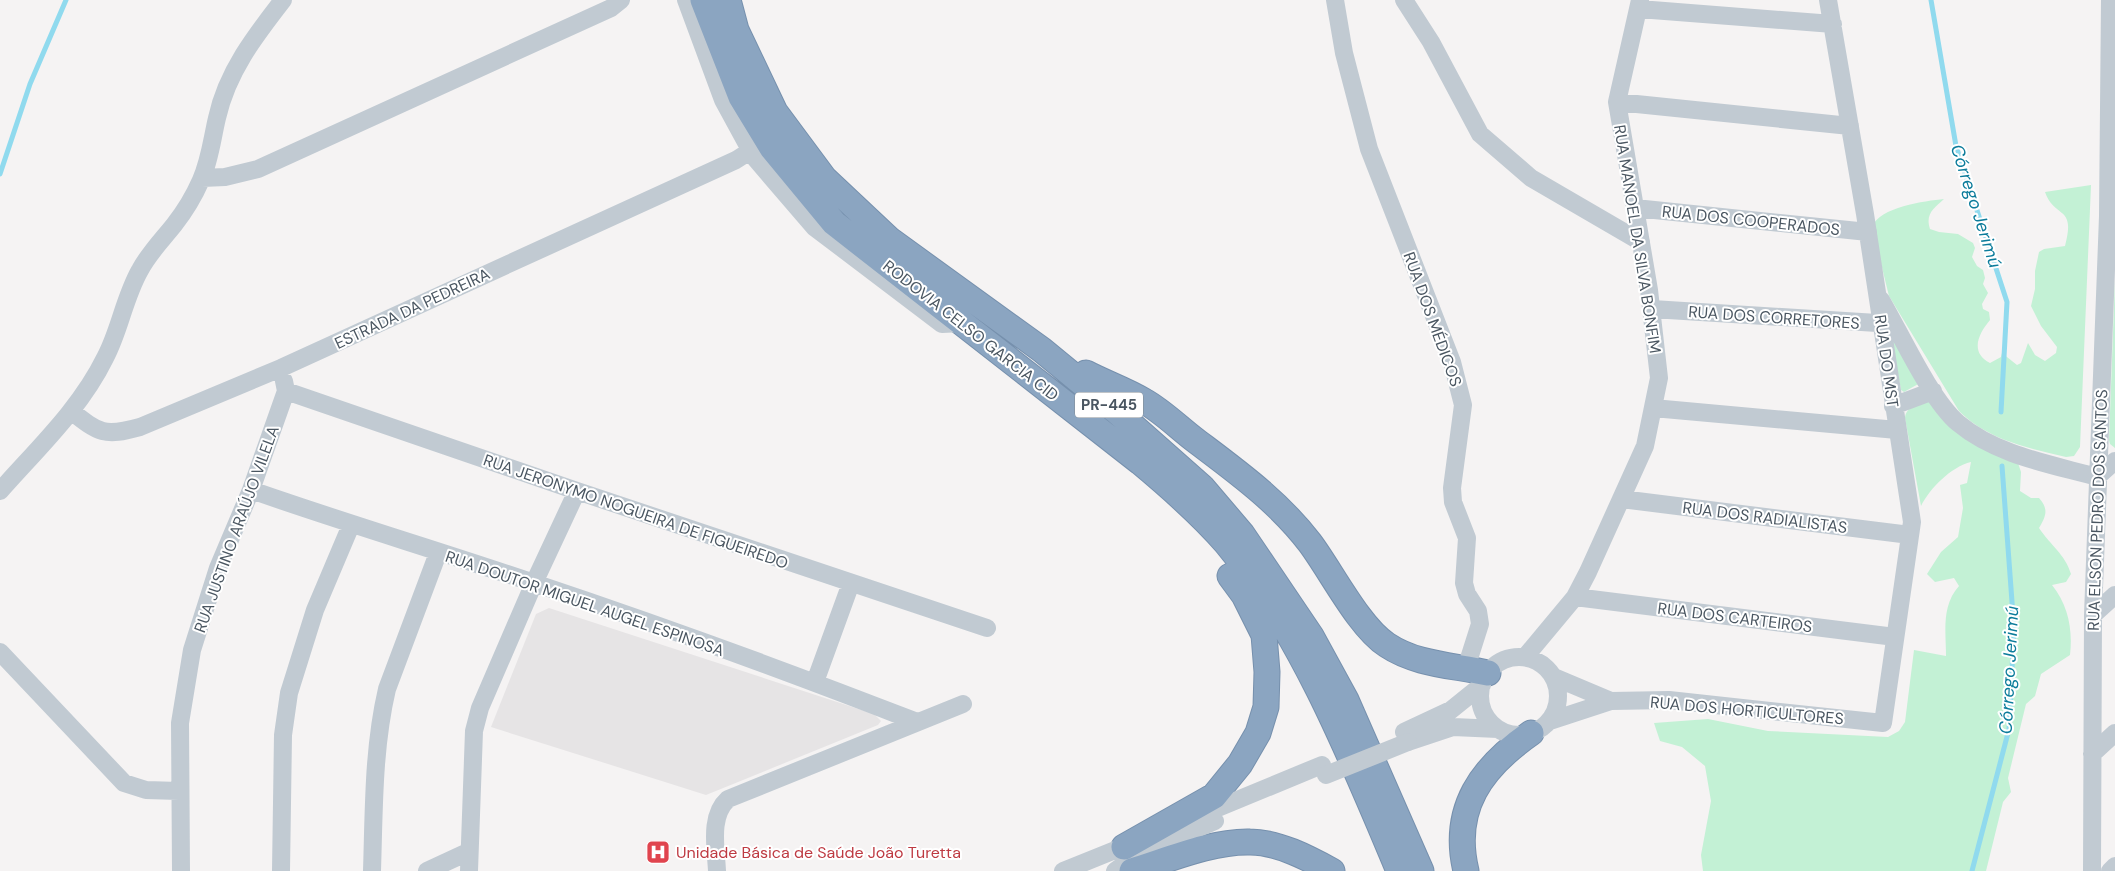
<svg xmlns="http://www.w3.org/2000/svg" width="2115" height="871" font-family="'DM Sans',sans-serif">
  <rect width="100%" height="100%" fill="#f5f3f3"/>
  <path fill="#e6e4e5" d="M 549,608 L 874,714 L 881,721 L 878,725 L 706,795 L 491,727 L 536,614 Z"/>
  <path fill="#c3f1d5" d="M 2091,185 L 2080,447 L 2074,456 L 2066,457 C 2028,448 1988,440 1959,411 L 1889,296 L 1872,227 C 1879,207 1925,201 1944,199 C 1934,208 1925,214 1930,229 L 1939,232 L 1958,234 L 1973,243 L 1975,248 L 1972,257 L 1977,266 L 1983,270 L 1985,278 L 1983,284 L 1988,293 L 1982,304 L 1983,309 L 1989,312 L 1990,320 C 1979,333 1969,352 1990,363 L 2001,357 L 2002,353 L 2017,365 L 2021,363 L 2028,343 L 2035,355 L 2045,361 L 2056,353 L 2057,347 L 2041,326 L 2031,306 L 2035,289 L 2035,271 L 2039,252 L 2044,249 L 2065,246 C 2076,204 2055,220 2045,192 Z
    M 2115,279 L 2115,448 L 2110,444 L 2109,440 Z
    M 1891,336 L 1920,383 L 1904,392 L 1901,390 Z
    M 1929,401 L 2018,463 L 2021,472 L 2020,491 L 2031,498 L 2039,498 C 2049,509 2046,516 2039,528 C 2051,546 2065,554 2071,574 L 2066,582 L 2052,585 C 2068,605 2073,629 2070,655 L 2041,674 L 2035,696 L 2026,704 L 2008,778 L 2011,792 L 2003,802 L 1986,871 L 1703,871 L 1701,855 L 1711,801 L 1705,766 L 1682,747 L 1660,741 L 1654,723 L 1708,719 L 1768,731 L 1888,737 L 1899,731 L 1905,722 L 1914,650 L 1946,656 C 1946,632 1941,606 1959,586 L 1954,578 L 1935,582 L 1927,574 L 1941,552 L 1958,537 L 1963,508 L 1960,485 L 1967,483 L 1971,462 C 1951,467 1930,488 1921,506 L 1905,418 C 1906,406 1919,405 1929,401 Z"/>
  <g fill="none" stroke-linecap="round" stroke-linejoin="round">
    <path stroke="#90daee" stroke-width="5" d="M 1931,0 L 1956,146 L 2007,302 L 2001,412
      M 0,174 L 30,84 L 66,0
      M 1972,871 L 2009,729 L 2014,629 L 2002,466"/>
    <g stroke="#7690ad" stroke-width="27">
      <path id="highway" d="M 703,0 L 741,97 L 772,148 L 834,223 L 1140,462 C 1170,487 1200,513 1226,543 C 1301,632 1354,764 1399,871
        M 728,0 L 736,30 L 775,112 L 824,178 L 890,240 L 1042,350 L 1115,410 L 1202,487 L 1242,534 L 1311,636 L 1346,700 L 1421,871
        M 1086,373 C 1105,383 1126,390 1144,401 C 1162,411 1178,427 1195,440 C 1236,471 1278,501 1310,543 C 1331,571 1359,627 1387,645 C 1417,665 1453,665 1488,673
        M 1124,847 L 1214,796 L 1240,764 L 1258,733 L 1266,707 L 1267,672 L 1264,635 L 1244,595 L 1230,576
        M 1132,871 C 1168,860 1212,841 1250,842 C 1278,842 1308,858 1332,871
        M 1466,871 C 1451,808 1482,767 1531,733"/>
    </g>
    <path stroke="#c1cad2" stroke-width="18" d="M 686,0 L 723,100 L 754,157 L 814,227 L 942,324 L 962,323
      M 1335,0 L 1344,53 L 1369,149 L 1452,362 L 1463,405 L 1452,488 L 1453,502 L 1467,538 L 1464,583 L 1467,594 L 1478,611 L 1480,624 L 1466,668
      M 1404,0 L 1431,42 L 1480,134 L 1531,178 L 1641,242
      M 1639,9 L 1833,24
      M 1617,102 L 1850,126
      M 202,178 L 225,177 L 258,169 L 611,8 L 621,0
      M 1635,208 L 1868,232
      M 1881,300 C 1901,334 1930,399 1958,423 C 1996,455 2050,464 2097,477 L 2115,461
      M 1652,309 L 1893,324
      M 286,391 L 577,491 L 987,628
      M 1893,406 L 1933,391
      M 1653,408 L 1897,430
      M 71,411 C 99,433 104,437 140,427 L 281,368 L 736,160 L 750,151
      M 251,490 C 345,523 440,551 534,583 C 663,626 791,673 917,722
      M 0,491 C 37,449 80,409 105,358 C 120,330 124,298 140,270 C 149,253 162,240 174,225 C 185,211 194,196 201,180 C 210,160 212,139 217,118 C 227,72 255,36 283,0
      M 1621,499 L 1910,535
      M 1575,597 L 1895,637
      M 2093,615 L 2115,595
      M 0,652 L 124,783 L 146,790 L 179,791
      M1480 696a39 39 0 1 1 78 0a39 39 0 1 1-78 0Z
      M 1525,657 L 1575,597 L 1588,572 L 1645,446 L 1659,378 L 1649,290 L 1617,102 L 1640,0
      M 1554,677 L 1611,701
      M 815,682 L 851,583
      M 1550,721 L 1611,701 L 1669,700 L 1883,723 L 1912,522 L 1865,214 L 1828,0
      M 1404,732 L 1451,710 L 1482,685
      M 1408,742 L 1453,727 L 1498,729
      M 2092,754 L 2115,733
      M 1196,817 L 1322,765
      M 181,871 L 180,723 L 192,650 L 218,568 L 251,490 L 286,391 L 284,381
      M 281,871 L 283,735 L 289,693 L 315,610 L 351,525
      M 372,871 C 374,810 373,749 387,689 L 438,553
      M 427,871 L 468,852
      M 469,871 L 474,731 L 480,708 L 534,583 L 577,491
      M 717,871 C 716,848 709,816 728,799 L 963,704
      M 1063,871 L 1135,842
      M 1115,871 L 1140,853 L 1215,821
      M 2092,871 L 2093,615 L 2108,216 L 2110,0
      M 2110,871 L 2115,866"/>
    <use href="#highway" stroke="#8ba5c1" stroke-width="25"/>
    <path stroke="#c1cad2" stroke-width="18" d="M 1326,775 L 1408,742"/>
  </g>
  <defs>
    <g id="hospital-square" transform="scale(1.25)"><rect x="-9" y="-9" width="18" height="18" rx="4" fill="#e0444e" stroke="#fff"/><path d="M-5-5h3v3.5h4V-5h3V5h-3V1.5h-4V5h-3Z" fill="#fff"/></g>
  </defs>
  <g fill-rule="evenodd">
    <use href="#hospital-square" x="658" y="852"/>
  </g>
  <g text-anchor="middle" stroke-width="4" stroke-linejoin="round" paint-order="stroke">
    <rect fill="#fff" stroke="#808990" stroke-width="1" x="1075" y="392.5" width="68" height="25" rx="4"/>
    <g font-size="15" font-weight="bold" fill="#4a5661">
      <text x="1109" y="410">PR-445</text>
    </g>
    <g font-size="16" fill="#4a5661" stroke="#fff">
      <text transform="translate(1751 220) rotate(6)" y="6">RUA DOS COOPERADOS</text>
      <text transform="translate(1638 239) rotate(81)" y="6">RUA MANOEL DA SILVA BONFIM</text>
      <text transform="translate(412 308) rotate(-25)" y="6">ESTRADA DA PEDREIRA</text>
      <text transform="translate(1774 317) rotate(4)" y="6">RUA DOS CORRETORES</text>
      <text transform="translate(1433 319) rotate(70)" y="6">RUA DOS MÉDICOS</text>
      <text transform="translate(971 330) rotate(38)" y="6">RODOVIA CELSO GARCIA CID</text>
      <text transform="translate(1887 361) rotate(82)" y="6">RUA DO MST</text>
      <text transform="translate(2097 510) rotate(-88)" y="6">RUA ELSON PEDRO DOS SANTOS</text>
      <text transform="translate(636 511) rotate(19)" y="6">RUA JERONYMO NOGUEIRA DE FIGUEIREDO</text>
      <text transform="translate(1765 517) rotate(7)" y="6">RUA DOS RADIALISTAS</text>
      <text transform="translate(236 529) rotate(-70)" y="6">RUA JUSTINO ARAÚJO VILELA</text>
      <text transform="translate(585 603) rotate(19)" y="6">RUA DOUTOR MIGUEL AUGEL ESPINOSA</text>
      <text transform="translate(1735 617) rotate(7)" y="6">RUA DOS CARTEIROS</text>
      <text transform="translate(1747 710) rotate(5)" y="6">RUA DOS HORTICULTORES</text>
    </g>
    <g font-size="16" fill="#be3a42" stroke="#fff" text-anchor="start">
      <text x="676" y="858">Unidade Básica de Saúde João Turetta</text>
    </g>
    <g font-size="18" font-style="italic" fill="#0c7c9b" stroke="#fff">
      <text transform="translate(1976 206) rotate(72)" y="6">Córrego Jerimú</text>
      <text transform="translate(2009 670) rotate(-87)" y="6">Córrego Jerimú</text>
    </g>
  </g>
</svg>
